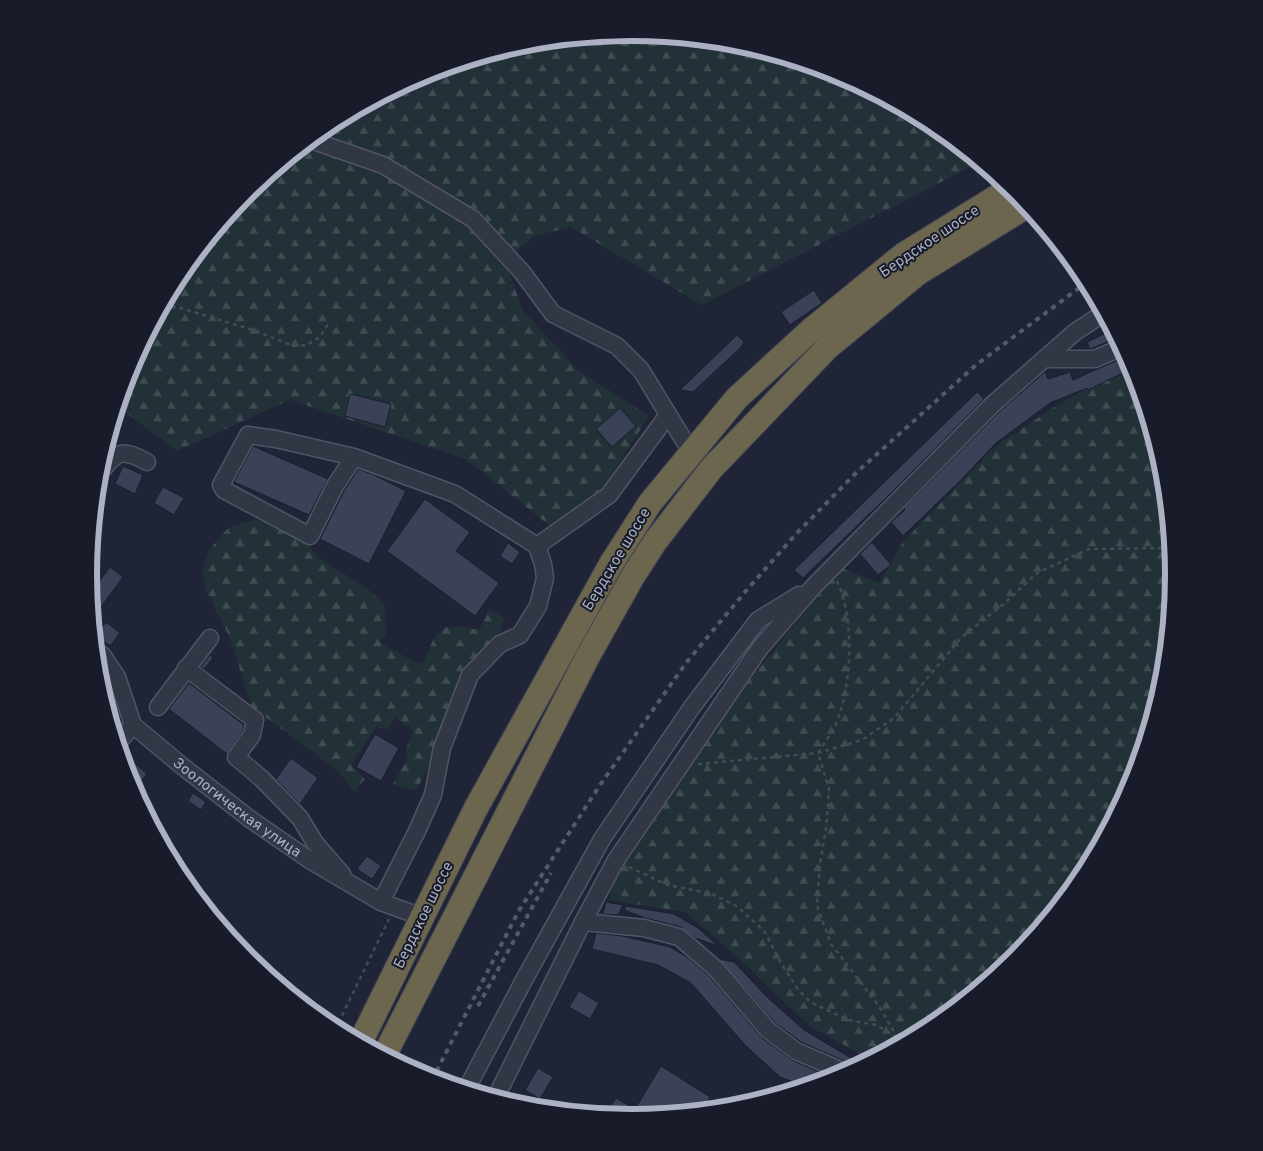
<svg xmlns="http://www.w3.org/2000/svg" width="1263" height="1151" font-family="Overpass,sans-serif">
  <defs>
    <pattern id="forest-firs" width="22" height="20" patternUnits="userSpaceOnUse" patternTransform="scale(1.25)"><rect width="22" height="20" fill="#213137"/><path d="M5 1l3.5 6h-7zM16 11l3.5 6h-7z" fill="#3f4c52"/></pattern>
  </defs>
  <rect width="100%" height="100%" fill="#1f2536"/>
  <path fill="url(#forest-firs)" d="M 632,33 L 738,43 L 840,74 L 933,124 L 980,162 L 702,305 L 571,227 L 534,236 L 505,261 L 523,311 L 579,371 L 649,416 L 604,487 L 550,526 L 466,459 L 290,400 L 177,451 L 118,407 L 130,367 L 180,274 L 248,191 L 330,124 L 424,74 L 526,43 Z
    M 1131,364 L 1164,470 L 1174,576 L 1164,682 L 1133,784 L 1083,877 L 1015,960 L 933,1027 L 871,1060 L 811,1027 L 734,954 L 685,912 L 610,900 L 616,860 L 689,754 L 841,568 L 879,583 L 903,542 L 996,446 L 1057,405 Z
    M 261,518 L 297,534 L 321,559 L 368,589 L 385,605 L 386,633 L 381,642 L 407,658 L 423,664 L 433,640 L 445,627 L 462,627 L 479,630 L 490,609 L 505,619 L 416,791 L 393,784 L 408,758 L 406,749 L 413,730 L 395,717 L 388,730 L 376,727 L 351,765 L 365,779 L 354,792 L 338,771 L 252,707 L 229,636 L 206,590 L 202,571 L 209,550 L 229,527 Z"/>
  <path fill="#3b4257" stroke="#1a1e2d" d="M 814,290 L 822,303 L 790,325 L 781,312 Z
    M 1113,330 L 1117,338 L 1090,349 L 1087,342 Z
    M 737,335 L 744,342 L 740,348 L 693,392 L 680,390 Z
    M 1127,356 L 1133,368 L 1088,390 L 1087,388 L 1050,403 L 996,443 L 961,480 L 903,536 L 891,522 L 905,510 L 904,508 L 999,412 L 1045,372 L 1048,379 L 1070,372 L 1073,380 Z
    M 977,392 L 984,399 L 891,493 L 803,578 L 794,570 Z
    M 350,394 L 391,404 L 385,427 L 345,416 Z
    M 620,408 L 636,426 L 612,447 L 596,429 Z
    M 253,446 L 328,479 L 309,515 L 234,482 Z
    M 123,466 L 143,475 L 135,494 L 115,484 Z
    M 358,469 L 374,475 L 406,491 L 369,564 L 320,539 L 344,491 Z
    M 163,487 L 184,498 L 174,515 L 154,503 Z
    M 425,499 L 470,532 L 456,551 L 499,583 L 475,616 L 387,551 Z
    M 872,542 L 891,565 L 878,575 L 860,554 Z
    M 508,543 L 520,552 L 512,564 L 500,556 Z
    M 110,567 L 123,577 L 93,618 L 90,594 Z
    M 106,622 L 120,633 L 110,646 L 96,636 Z
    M 210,655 L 213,658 L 204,669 L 201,667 Z
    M 189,683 L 244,725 L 243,731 L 227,754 L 169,709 Z
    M 375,734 L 399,748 L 381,781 L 356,767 Z
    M 122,752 L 147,774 L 134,790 L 130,783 L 120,753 Z
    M 291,758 L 318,778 L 300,804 L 276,779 Z
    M 193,793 L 206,802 L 201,810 L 188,801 Z
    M 367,856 L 381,866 L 372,879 L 357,869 Z
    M 606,902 L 623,905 L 618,915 L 603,914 Z
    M 626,906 L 674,914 L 698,928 L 718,946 L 695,938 L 681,927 L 645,918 L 624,910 Z
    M 596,933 L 622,936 L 670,947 L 687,957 L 709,976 L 762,1038 L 792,1060 L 835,1079 L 807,1087 L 780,1077 L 745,1045 L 691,983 L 658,965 L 592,949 Z
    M 719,959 L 734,962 L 767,997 L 804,1030 L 863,1065 L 856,1068 L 851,1064 L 801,1042 L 775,1023 Z
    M 579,991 L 599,1003 L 590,1019 L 569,1007 Z
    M 661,1066 L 710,1097 L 702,1112 L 632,1118 L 627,1118 L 610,1107 L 616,1098 L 635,1109 Z
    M 538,1068 L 553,1077 L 540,1099 L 525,1090 Z"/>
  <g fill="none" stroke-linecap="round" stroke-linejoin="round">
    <g stroke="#505465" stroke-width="19">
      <g id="minor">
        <path d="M 311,140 L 383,165 L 473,219 L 522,272 L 553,314 L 617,346 L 641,370 L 691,452"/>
        <path d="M 1044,359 L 1095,359 L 1122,347"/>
        <path d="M 354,457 L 276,439 L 248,435 L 221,485 L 224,490 L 310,536 L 335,486 L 354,457 L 455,494 L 537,546 L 609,495 L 668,415"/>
        <path d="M 99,474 C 117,451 121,448 147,462"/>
        <path id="s1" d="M 96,650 L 103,656 L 117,677 L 133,725 L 182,766 L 250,819 L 308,859 L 381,902 L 422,917"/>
        <path d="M 186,668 L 255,720 L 252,735 L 236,757 L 261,778 L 300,818 L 315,843 L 342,874"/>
        <path d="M 158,707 L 210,638"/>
        <path d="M 118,743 L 133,725"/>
        <path d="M 381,902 L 416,833 L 433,795 L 442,748 L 470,675 L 500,644 L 520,635 L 538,606 L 545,578 L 543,564 L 537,546"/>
        <path d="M 583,922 L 644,928 L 679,937 L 716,969 L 768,1030 L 796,1051 L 847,1073"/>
        <path d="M 466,1090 L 524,980 L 602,839 L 692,707 L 758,620 L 799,595"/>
        <path d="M 495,1099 L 583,922 L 616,860 L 760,648 L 814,586 L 992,405 L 1075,332 L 1104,313"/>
        <path d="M 603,1116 L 605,1116"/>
      </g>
    </g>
    <g stroke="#3d4151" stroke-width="26">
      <path id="highway" d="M 360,1043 L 476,808 L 611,564 L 650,503 L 737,398 L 811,330 L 903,255 L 1011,188
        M 384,1056 L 587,658 L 633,576 L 655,542 L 711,469 L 827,348 L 918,273 L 1027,206"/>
    </g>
    <path stroke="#3e4e54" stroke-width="2.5" stroke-dasharray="4 4" stroke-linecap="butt" d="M 164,303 L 256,331 L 293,346 L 307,345 L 320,337 L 328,324
      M 837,581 C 854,617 852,679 839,716 C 835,729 825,742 818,753 L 829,789 L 826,829 L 820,863 L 817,906 L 831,944 L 879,1006 L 897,1037
      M 698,764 L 818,753 L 862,740 L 894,718 L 961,638 L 1006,602 L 1037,573 L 1089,549 L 1172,548
      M 629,867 L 668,885 L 712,894 L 738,907 L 765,932 L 781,963 L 797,988 L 810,1002 L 848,1020 L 876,1025 L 897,1037 L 904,1043
      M 335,1030 L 389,919"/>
    <use href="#minor" stroke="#323746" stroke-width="16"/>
    <use href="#highway" stroke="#6c664f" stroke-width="24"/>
    <path stroke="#545a6e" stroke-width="4" stroke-dasharray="5 5" stroke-linecap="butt" d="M 478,1006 L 551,873
      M 432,1080 L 518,912 L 600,785 L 686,663 L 745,592 L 796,534 L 857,472 L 976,365 L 1087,282"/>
  </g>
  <g text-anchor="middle" stroke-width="4" stroke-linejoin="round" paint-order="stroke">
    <g font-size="15" fill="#acb1c4" stroke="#181c2a">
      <text transform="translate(929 241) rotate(-34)" y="5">Бердское шоссе</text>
      <text transform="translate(616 559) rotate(-59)" y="5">Бердское шоссе</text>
      <text dy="5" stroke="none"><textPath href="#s1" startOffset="218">Зоологическая улица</textPath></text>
      <text transform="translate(423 915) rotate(-64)" y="5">Бердское шоссе</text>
    </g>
  </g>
  <path d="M0 0H1263V1151H0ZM97 575a534 534 0 1 1 1068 0a534 534 0 1 1-1068 0Z" fill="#181c2a" fill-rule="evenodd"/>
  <path fill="none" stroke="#acb1c4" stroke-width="6" d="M97 575a534 534 0 1 1 1068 0a534 534 0 1 1-1068 0Z"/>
</svg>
